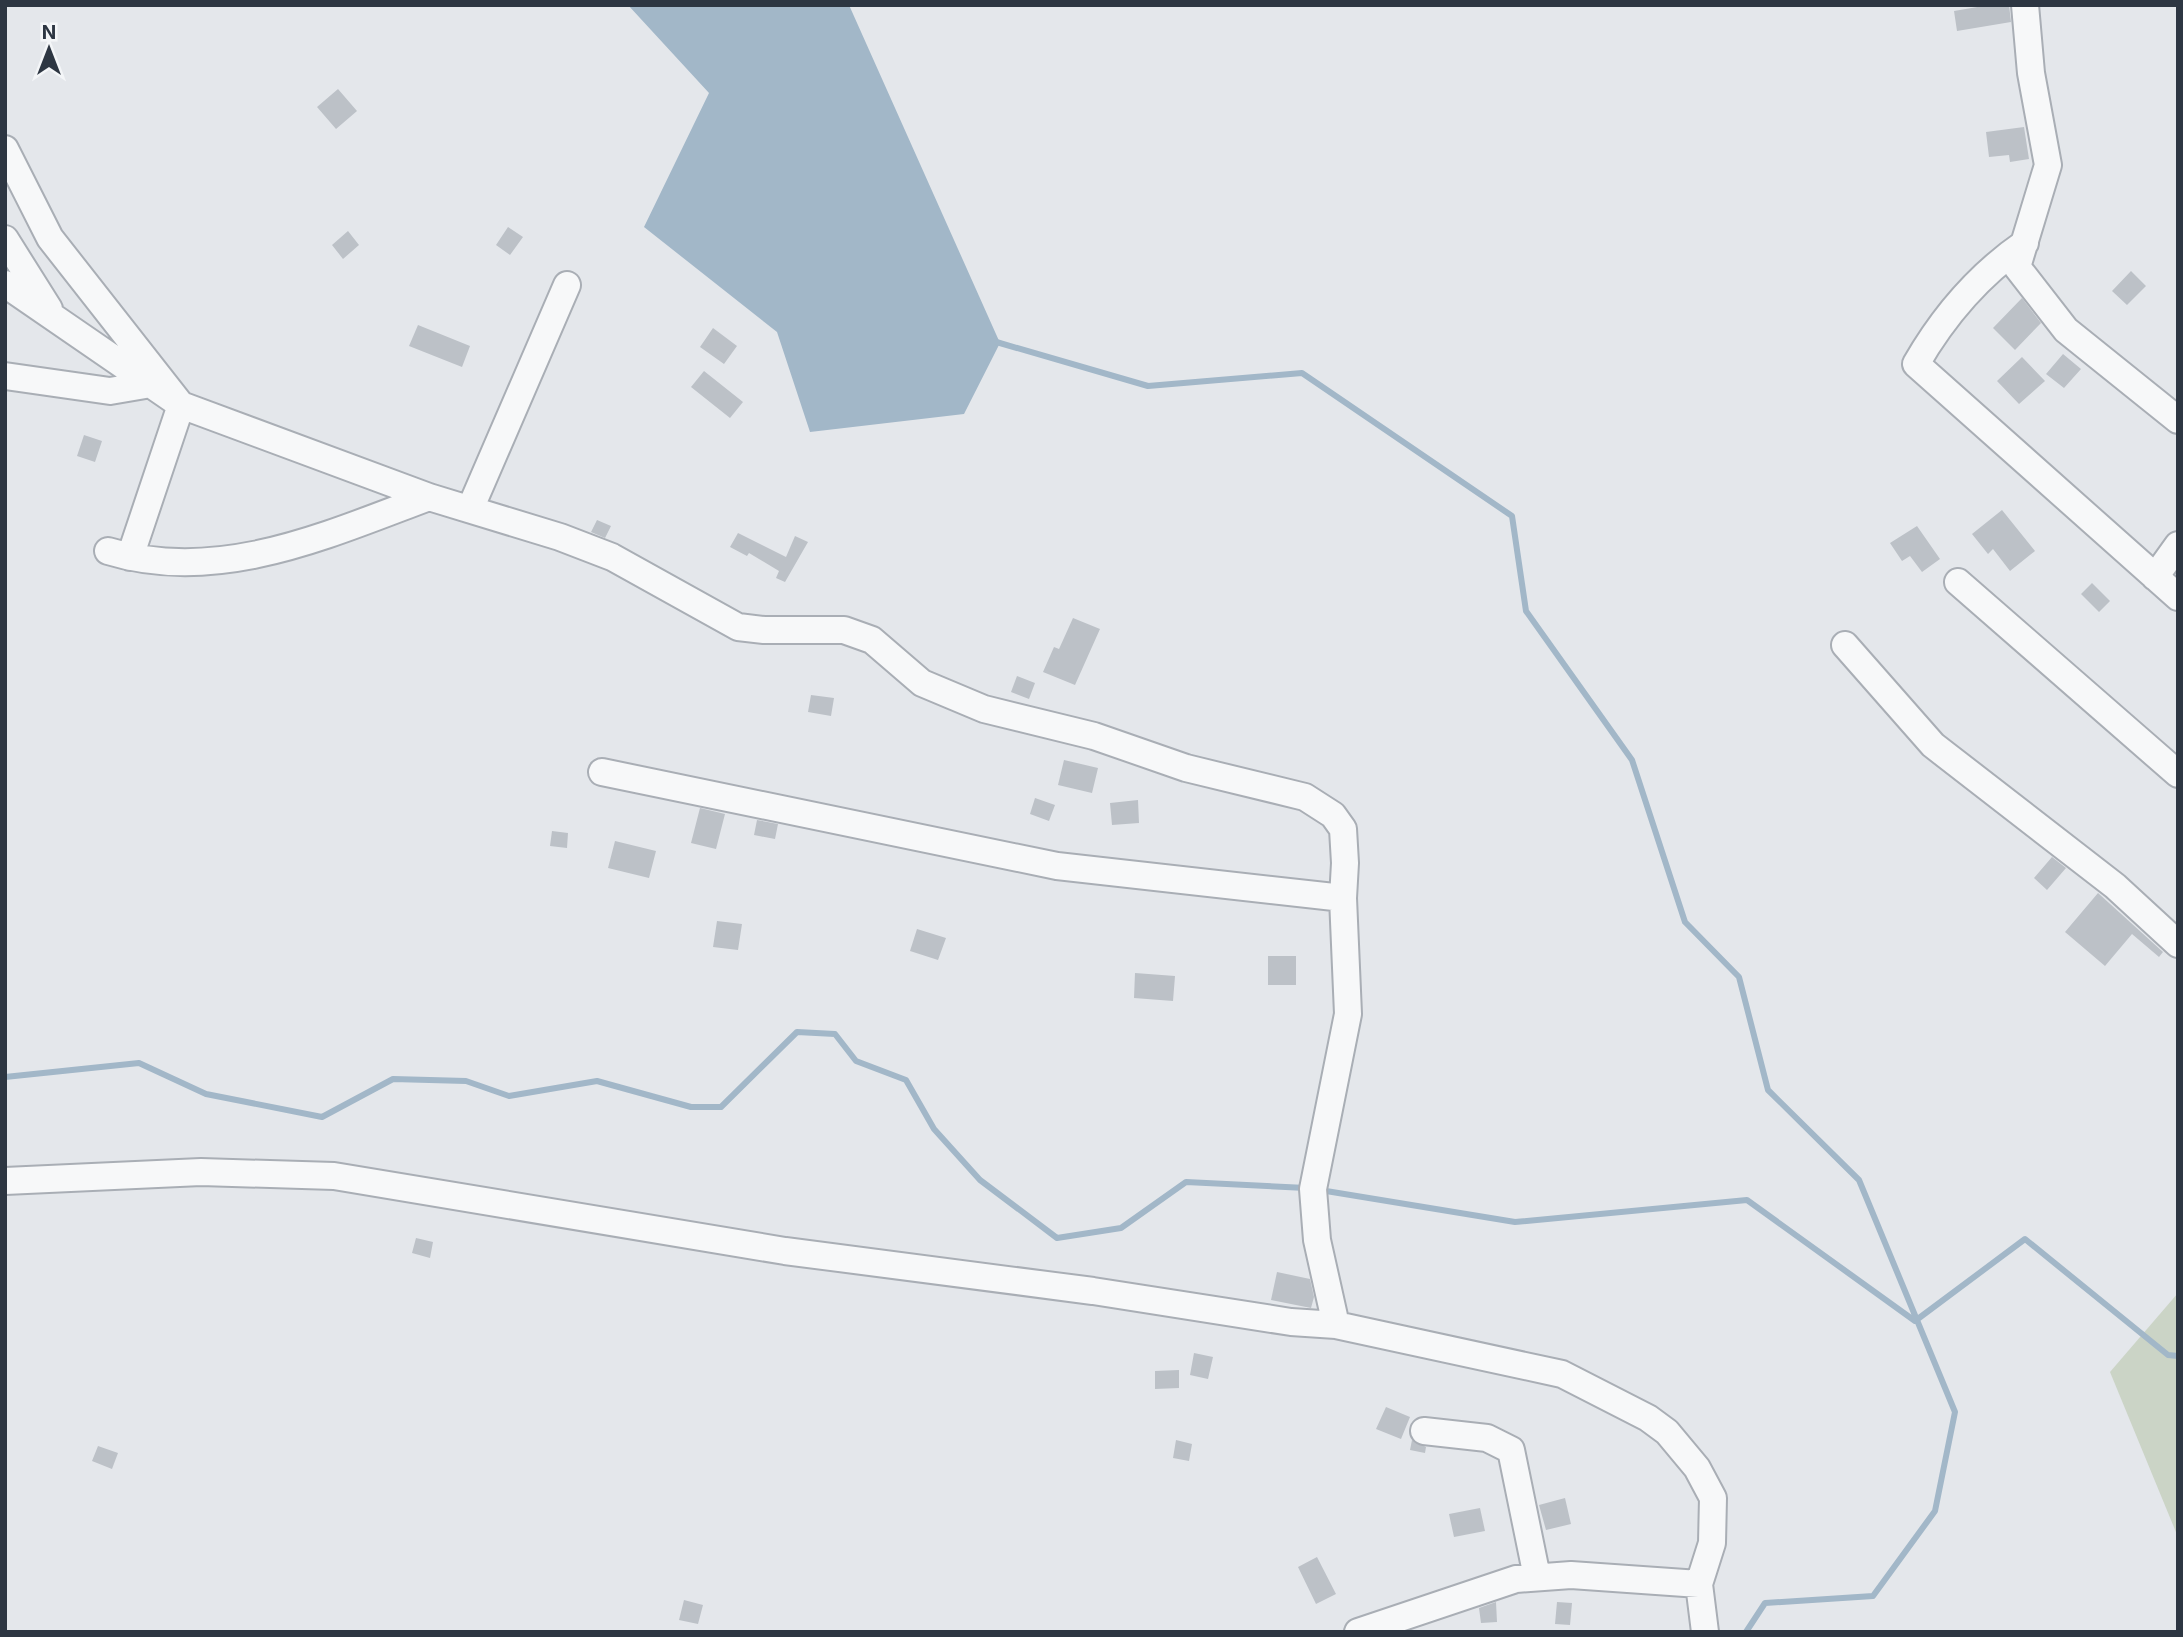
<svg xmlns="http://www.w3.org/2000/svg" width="2183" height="1637" font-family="Inter,sans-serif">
  <rect width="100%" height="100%" fill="#e4e7eb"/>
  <path fill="#cbd4c6" d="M 2178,1293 L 2178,1537 L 2110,1372 Z"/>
  <path fill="#a2b7c8" d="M 628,5 L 849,5 L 1000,343 L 964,414 L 810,432 L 777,332 L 644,227 L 709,93 Z"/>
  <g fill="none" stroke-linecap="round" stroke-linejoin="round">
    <path stroke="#a2b7c8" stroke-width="6" d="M 993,341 L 1148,386 L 1302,373 L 1512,516 L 1526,611 L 1632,760 L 1685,922 L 1739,977 L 1768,1090 L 1859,1180 L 1955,1412 L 1935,1511 L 1873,1596 L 1765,1603 L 1746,1632
      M 5,1077 L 139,1063 L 206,1094 L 322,1117 L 393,1079 L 466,1081 L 509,1096 L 597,1081 L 691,1107 L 721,1107 L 797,1032 L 835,1034 L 856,1061 L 906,1080 L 934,1129 L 980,1180 L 1057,1238 L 1121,1228 L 1186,1182 L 1306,1188
      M 1320,1190 L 1515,1222 L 1747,1200 L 1915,1321 L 2025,1239 L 2168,1355 L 2178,1356"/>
  </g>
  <path fill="#bcc1c7" d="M 1989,5 L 2009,5 L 2011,22 L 1957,31 L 1954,11 Z
    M 338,89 L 357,111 L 336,129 L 317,107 Z
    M 2024,127 L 2029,159 L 2010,162 L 2009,155 L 1989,157 L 1986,132 Z
    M 508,227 L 523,237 L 510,255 L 496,245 Z
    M 348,231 L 359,245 L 343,259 L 332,245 Z
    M 2131,271 L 2146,286 L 2127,305 L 2112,291 Z
    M 2022,298 L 2041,323 L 2015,350 L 1993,328 Z
    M 418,325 L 470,346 L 462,367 L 409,346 Z
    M 713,328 L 737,346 L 724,364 L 700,347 Z
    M 2063,354 L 2081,369 L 2064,388 L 2046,374 Z
    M 2022,357 L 2045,381 L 2019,404 L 1997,381 Z
    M 704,371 L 743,402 L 730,418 L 691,387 Z
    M 84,435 L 102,441 L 95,462 L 77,456 Z
    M 2002,510 L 2035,551 L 2010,571 L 1993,549 L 1988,554 L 1972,534 Z
    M 597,520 L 611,526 L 605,538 L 591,532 Z
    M 1917,526 L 1940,559 L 1922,572 L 1910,556 L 1902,561 L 1890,543 Z
    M 738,533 L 786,557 L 795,536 L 808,542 L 785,582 L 776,578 L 779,571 L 749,553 L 747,556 L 730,547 Z
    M 2092,583 L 2110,601 L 2099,612 L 2081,594 Z
    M 1073,618 L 1100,629 L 1075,685 L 1043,672 L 1054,647 L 1059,649 Z
    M 1017,676 L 1035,683 L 1029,699 L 1011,692 Z
    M 811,695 L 834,698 L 831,716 L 808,712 Z
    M 1064,760 L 1098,768 L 1092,793 L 1058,785 Z
    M 1035,798 L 1055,805 L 1049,821 L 1030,814 Z
    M 1138,800 L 1139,823 L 1112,825 L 1110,803 Z
    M 700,808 L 725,814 L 716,849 L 691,843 Z
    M 757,820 L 778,824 L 775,839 L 754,835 Z
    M 552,831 L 568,833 L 567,848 L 550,846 Z
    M 615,841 L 656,851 L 649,878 L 608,868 Z
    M 2052,857 L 2066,868 L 2047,890 L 2034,878 Z
    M 2098,893 L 2163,952 L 2159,957 L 2132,934 L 2105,966 L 2065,932 Z
    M 717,921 L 742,924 L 738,950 L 713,947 Z
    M 917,929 L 946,938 L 938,960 L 910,951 Z
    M 1268,956 L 1296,956 L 1296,985 L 1268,985 Z
    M 1135,973 L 1175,976 L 1173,1001 L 1134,998 Z
    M 416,1238 L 433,1242 L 430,1258 L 412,1253 Z
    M 1277,1272 L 1310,1279 L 1314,1297 L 1311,1308 L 1271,1300 Z
    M 1194,1353 L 1213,1357 L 1208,1379 L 1190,1375 Z
    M 1179,1370 L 1179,1388 L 1155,1389 L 1155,1371 Z
    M 1386,1407 L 1410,1417 L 1401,1439 L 1376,1429 Z
    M 1176,1440 L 1192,1444 L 1189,1461 L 1173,1458 Z
    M 1412,1440 L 1426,1447 L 1425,1453 L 1410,1450 Z
    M 98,1446 L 118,1453 L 112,1469 L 92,1461 Z
    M 1565,1498 L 1571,1524 L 1546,1530 L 1539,1505 Z
    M 1480,1508 L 1485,1531 L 1454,1537 L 1449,1514 Z
    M 1317,1557 L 1336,1594 L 1316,1604 L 1298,1567 Z
    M 684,1600 L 703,1605 L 698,1624 L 679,1620 Z
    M 1496,1602 L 1497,1622 L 1481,1623 L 1479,1608 Z
    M 1557,1602 L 1572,1603 L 1570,1625 L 1555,1624 Z"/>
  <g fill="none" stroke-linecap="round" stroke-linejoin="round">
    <g stroke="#a9aeb5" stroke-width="30">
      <path id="minor" d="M 2025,5 L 2031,73 L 2048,165 L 2017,267 L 2066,330 L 2178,420
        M 5,149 L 50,238 L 181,405 L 130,557
        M 5,239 L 49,309
        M 2025,243 C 1980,274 1943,317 1916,364 L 2178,597
        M 5,284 L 181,405 L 429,497 L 560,537 L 612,557 L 738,627 L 764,630 L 844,630 L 872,640 L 922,683 L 984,709 L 1094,736 L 1186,768 L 1305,797 L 1333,815 L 1343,829 L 1345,863 L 1343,898 L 1348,1014 L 1313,1189 L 1317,1240 L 1336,1325 L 1562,1374 L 1648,1418 L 1667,1432 L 1697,1468 L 1713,1498 L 1712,1543 L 1699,1584 L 1705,1632
        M 5,376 L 110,391 L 151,384
        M 471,507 L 567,285
        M 108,551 C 218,585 327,535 429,497
        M 2155,577 L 2178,545
        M 1958,582 L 2178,774
        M 1845,645 L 1933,745 L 2115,886 L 2178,944
        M 602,772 L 1057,866 L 1343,898
        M 5,1181 L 201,1172 L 334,1176 L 785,1251 L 1093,1291 L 1291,1322 L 1336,1325
        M 1424,1431 L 1487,1438 L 1511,1450 L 1537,1577
        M 1358,1632 L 1516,1579 L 1571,1575 L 1699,1584"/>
    </g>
    <use href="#minor" stroke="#f7f8f9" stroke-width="26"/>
  </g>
  <rect width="2183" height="1637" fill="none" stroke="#2d3642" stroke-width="14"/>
  <g transform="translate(49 49)" stroke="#f4f6f8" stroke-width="5" paint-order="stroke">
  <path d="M0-5L12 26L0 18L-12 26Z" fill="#2d3642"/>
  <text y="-10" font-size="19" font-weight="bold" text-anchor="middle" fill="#2d3642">N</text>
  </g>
</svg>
